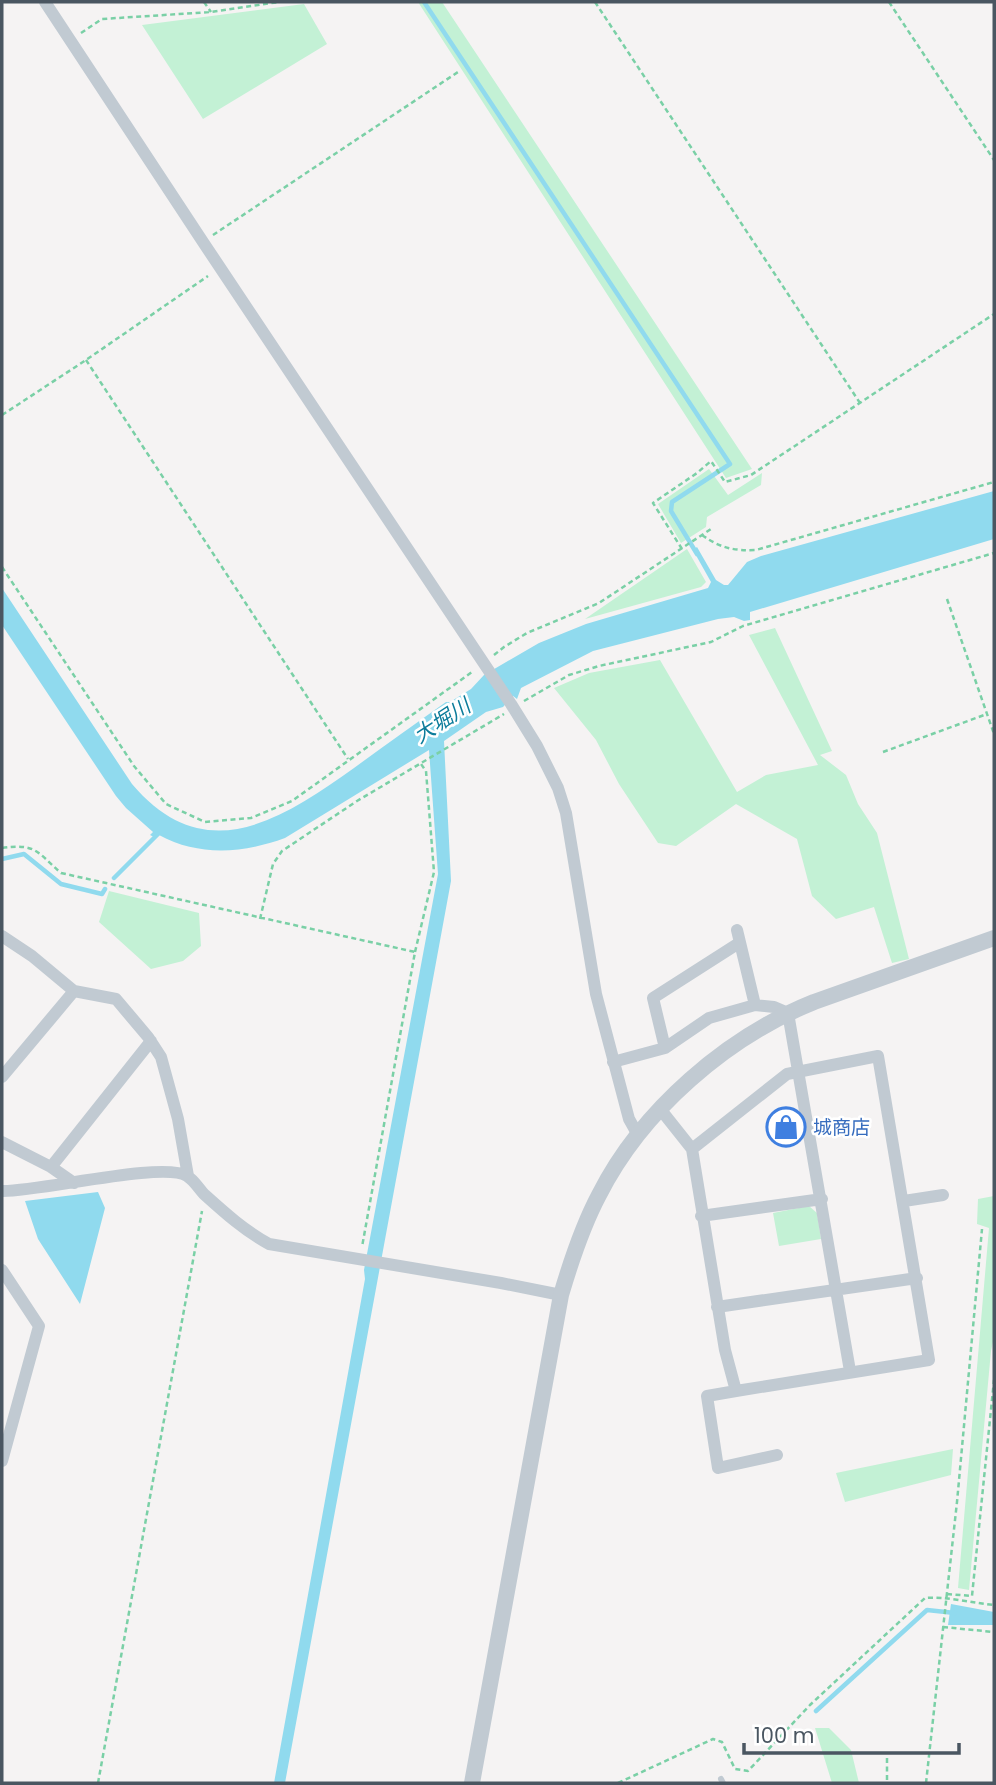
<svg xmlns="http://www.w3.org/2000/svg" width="996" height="1785" font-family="Poppins,'Noto Sans JP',sans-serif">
  <rect width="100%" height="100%" fill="#f5f3f3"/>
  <path fill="#c3f1d5" d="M 418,2 L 442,2 L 752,469 L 726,478 Z
    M 304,4 L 327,44 L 203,119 L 142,25 Z
    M 709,469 L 728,495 L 762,473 L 761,485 L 707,517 L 706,527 L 681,543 L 658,504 Z
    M 687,549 L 706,582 L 701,587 L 585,619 Z
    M 775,628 L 832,751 L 820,755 L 846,775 L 858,804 L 877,833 L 909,959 L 892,963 L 874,907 L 836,919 L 812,896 L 797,839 L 736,804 L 676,846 L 658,843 L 619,784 L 596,740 L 554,688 L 589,673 L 660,660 L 737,792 L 766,775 L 818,765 L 749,635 Z
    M 109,891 L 199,913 L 201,946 L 183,961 L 151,969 L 99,922 Z
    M 994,1196 L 994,1337 L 991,1351 L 969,1590 L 958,1588 L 989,1228 L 977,1224 L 978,1199 Z
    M 809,1206 L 817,1213 L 821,1239 L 779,1246 L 773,1213 Z
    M 953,1449 L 951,1475 L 845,1502 L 836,1473 Z
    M 815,1728 L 829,1728 L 851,1750 L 859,1783 L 832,1783 Z"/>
  <path fill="#90daee" d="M 994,491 L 994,539 L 750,612 L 750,620 L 744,621 L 734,617 L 718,619 L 593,651 L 521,688 L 517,699 L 513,696 L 503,707 L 486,712 L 444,741 L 451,881 L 285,1783 L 274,1783 L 365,1279 L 364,1270 L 438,874 L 429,750 L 285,838 C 244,853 199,857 159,835 L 156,838 L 150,835 L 153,832 L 126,808 L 116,796 L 2,625 L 2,588 L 132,784 C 205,870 281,820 354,768 C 384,746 415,724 446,702 L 450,702 L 471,689 L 484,675 L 539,643 L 586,624 L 708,588 L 711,582 L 693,550 L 697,547 L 716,580 L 724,585 L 728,585 L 747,562 L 761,556 Z
    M 98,1192 L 105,1208 L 80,1304 L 38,1239 L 25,1201 Z
    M 951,1604 L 994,1612 L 994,1625 L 948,1625 Z"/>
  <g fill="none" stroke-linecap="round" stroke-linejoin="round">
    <path stroke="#90daee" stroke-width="4.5" d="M 424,2 L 730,464 L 672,502 L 671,511 L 697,554
      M 2,859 L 24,854 L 61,884 L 102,894 L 105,889
      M 114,878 L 158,834
      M 816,1711 L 927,1610 L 955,1613"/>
    <path stroke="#7ad0a6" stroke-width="2.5" stroke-dasharray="5 3.5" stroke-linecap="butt" d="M 204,2 L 211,12
      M 595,2 L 860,403
      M 889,2 L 994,160
      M 81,33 L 102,19 L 211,12 L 279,2
      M 213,235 L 458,72
      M 86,360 L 348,759
      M 2,415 L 86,360 L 208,276
      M 702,535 C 720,548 734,551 756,550 L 994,482
      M 682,549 L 653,503 L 697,473 L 711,461 L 725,482 L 751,475 L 994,314
      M 2,567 L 134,766 L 166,804 L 205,822 L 251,818 L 292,801 L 472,672
      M 947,599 L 994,734
      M 494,655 L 504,647 L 527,633 L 599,603 L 711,529
      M 524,701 L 569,675 L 599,666 L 711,642 L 743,626 L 994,553
      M 883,752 L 987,714
      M 2,848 C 36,843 37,852 61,873 L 415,952 L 362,1247
      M 260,919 L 273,864 L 282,851 L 357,801 L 504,714
      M 415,952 L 434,872 L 426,771 L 421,764
      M 947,1594 L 972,1596 L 994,1380
      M 943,1627 L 994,1632
      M 887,1758 L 887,1783
      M 98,1783 L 202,1211
      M 618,1783 L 713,1739 L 722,1742 L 735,1769 L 748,1771 L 810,1705 L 925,1598 C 943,1596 975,1603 994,1605
      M 926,1783 L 957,1502 L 982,1229"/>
    <path stroke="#c1cad2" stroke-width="6" d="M 721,1779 L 723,1783"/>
    <path stroke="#c1cad2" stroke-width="12" d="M 45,2 L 203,242 L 511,704 L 537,746 L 558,788 L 566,813 L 596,994 L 629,1119 L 638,1135
      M 737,930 L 755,1005
      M 2,936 L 32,956 L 74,991 L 116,999 L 148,1037 L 161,1057 L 178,1119 L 188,1176
      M 665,1048 L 653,998 L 739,943
      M 613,1062 L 665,1048 L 709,1018 L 755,1005 L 774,1007 L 788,1013 L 850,1371
      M 2,1077 L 74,991
      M 661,1110 L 692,1149 L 725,1350 L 736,1391 L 929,1360 L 878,1056 L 787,1074 L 692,1149
      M 2,1142 L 51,1167 L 74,1183
      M 51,1167 L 151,1041
      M 2,1191 C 39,1192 163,1161 187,1176 C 194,1180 199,1189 205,1195 C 225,1213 245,1231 269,1244 L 501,1283 L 561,1295
      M 904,1201 L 943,1195
      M 701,1216 L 822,1199
      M 2,1270 L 39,1326 L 2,1461
      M 717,1307 L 917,1278
      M 736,1391 L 707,1396 L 718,1468 L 777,1455"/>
    <path stroke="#c1cad2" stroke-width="16" d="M 472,1783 L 561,1295 C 571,1261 582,1227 599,1195 C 642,1110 727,1037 814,1002 L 994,938"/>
  </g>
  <defs>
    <g id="shop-ring" transform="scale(2.0125)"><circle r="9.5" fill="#fff" stroke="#3f7fe0" stroke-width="1.5"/><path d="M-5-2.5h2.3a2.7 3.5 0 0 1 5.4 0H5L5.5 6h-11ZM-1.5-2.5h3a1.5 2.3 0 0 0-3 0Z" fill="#3f7fe0"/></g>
  </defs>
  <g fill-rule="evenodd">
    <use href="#shop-ring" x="786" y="1127"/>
  </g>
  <g text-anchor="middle" stroke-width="5" stroke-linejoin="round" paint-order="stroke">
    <g font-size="19" fill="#366cbe" stroke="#fff" text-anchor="start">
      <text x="813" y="1134">城商店</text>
    </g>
    <g font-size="21" font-style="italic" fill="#0c7c9b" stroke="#fff">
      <text transform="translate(442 721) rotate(-33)" y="7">大堀川</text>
    </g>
  </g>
  <rect width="996" height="1785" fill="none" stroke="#4a5661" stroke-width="7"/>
  <path d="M744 1743v10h215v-10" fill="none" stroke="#4a5661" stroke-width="3.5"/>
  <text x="754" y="1743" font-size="21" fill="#4a5661" stroke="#ffffff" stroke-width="5" paint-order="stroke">100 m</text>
</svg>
